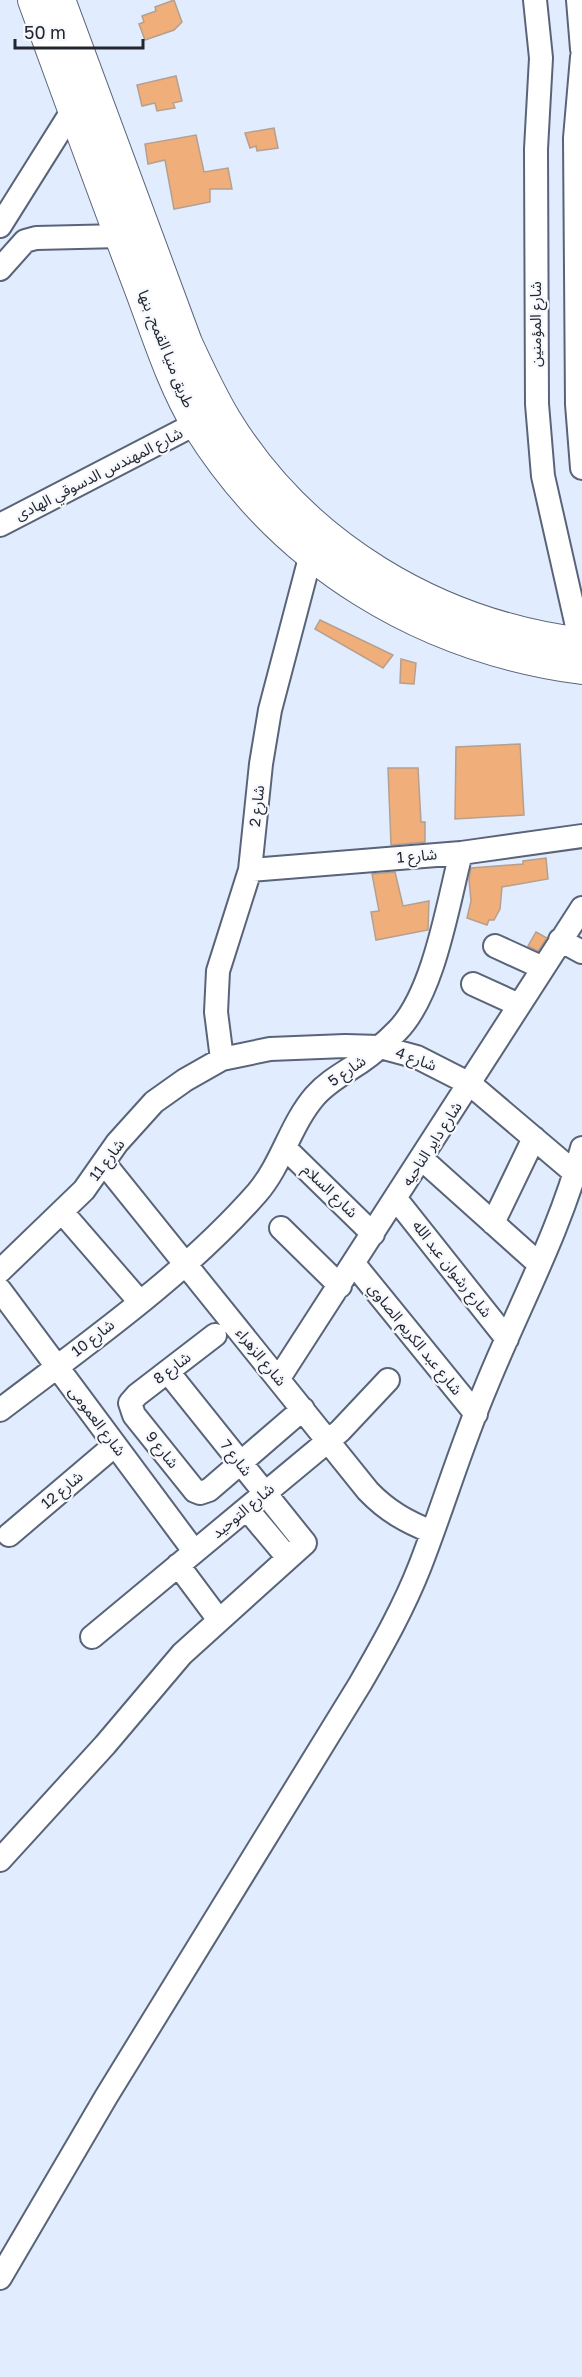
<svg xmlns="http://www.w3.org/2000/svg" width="582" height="2377" font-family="'Golos Text','Noto Sans Arabic',sans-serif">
  <rect width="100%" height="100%" fill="#e1ecfe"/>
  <path fill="#f0af7a" stroke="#b59f8f" stroke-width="1.5" d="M 174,0 L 182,22 L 174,30 L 145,40 L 139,24 L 144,22 L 142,16 L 156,11 L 155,7 Z
    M 176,76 L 182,101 L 173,103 L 175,108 L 157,111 L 155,103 L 142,106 L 137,85 Z
    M 274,128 L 278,148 L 257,151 L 256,146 L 250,148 L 245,133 Z
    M 196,135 L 204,172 L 228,168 L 232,189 L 210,189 L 210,202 L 174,209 L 165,160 L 148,164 L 145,144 Z
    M 320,620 L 393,655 L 383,668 L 315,629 Z
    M 401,659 L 416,663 L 414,684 L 400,683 Z
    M 520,744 L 524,815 L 455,819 L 456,747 Z
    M 388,768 L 418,768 L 421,822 L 425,822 L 425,842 L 391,845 Z
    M 546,858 L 548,879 L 502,887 L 500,909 L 494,920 L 489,920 L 487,925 L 467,918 L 471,901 L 469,879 L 471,868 L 523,864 L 523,861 Z
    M 395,872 L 403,906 L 429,901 L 428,930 L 376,940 L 371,912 L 379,911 L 372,874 Z
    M 536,932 L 547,938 L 538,951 L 528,946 Z"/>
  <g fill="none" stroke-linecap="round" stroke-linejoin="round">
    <g stroke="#596478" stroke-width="26">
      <path id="minor" d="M 535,0 L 541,58 L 536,149 L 537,404 L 543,476 L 581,644
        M 578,0 L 582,49
        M 582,57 L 575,138 L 577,404 L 582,468
        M 0,226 L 74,108
        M 0,269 L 25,241 L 36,238 L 121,236
        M 0,525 L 197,423
        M 250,870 L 461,853 L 582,836
        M 560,940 L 582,952
        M 495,946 L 543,968
        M 473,984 L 519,1005
        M 222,1059 L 216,1012 L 218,971 L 250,870 L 261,764 L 270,710 L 311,554
        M 286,1149 L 373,1234
        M 422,1159 L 539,1264
        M 104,1163 L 368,1491 C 387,1511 407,1522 432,1532
        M 396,1199 L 507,1339
        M 62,1212 L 140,1302
        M 493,1223 L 534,1138
        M 281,1228 L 340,1286
        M 354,1264 L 476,1414
        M 0,1271 L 84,1190 L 117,1143 L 154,1102 L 185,1080 L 222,1059 L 270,1049 L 345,1046 L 380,1047 L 417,1057 L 470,1084 L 575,1173
        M 0,1290 L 194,1551
        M 215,1335 L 137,1395 L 130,1403 L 134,1415 L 195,1491 L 200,1493 L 209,1490 L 303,1409
        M 279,1378 L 582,908
        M 0,1410 C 88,1343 184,1276 257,1193 C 282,1164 290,1125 315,1096 C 328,1081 346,1072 362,1061 C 375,1052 386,1042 397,1031 C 434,994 448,903 461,853
        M 247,1509 L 288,1558
        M 9,1535 L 115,1445
        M 178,1565 L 219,1620
        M 92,1637 L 340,1431 L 388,1380
        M 0,1860 L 105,1745 L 182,1654 L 305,1543 L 168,1372
        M 0,2278 L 106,2097 L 360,1684 C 382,1646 404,1607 420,1566 C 443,1507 461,1446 486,1387 C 518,1308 560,1231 582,1148"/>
    </g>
    <g stroke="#596478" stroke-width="34">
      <path id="highway" d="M 34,0 C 68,93 102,187 137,279 C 156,328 171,380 198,425 C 284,563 423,647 582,668
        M 59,0 L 186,343 C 198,369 210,395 225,420 C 302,546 436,626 582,644"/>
    </g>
    <use href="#minor" stroke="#fff" stroke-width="22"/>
    <use href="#highway" stroke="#fff" stroke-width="32"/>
  </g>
  <g text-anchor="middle" stroke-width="4.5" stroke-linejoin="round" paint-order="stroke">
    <g font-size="15" fill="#22272f" stroke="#f6f8fd">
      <text transform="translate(536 324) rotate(-90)" y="5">شارع المؤمنين</text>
      <text transform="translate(166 349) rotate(68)" y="5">طريق منيا القمح, بنها</text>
      <text transform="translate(99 474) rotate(-27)" y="5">شارع المهندس الدسوقي الهادى</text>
      <text transform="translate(257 806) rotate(-84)" y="5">شارع 2</text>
      <text transform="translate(417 856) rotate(-5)" y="5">شارع 1</text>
      <text transform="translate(416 1059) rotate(20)" y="5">شارع 4</text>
      <text transform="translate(347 1071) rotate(-35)" y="5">شارع 5</text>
      <text transform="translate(432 1144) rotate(-57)" y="5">شارع داير الناحيه</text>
      <text transform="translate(107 1160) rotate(-53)" y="5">شارع 11</text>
      <text transform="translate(330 1191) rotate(44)" y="5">شارع السلام</text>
      <text transform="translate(452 1269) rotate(52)" y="5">شارع رشوان عبد الله</text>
      <text transform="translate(93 1338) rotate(-38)" y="5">شارع 10</text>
      <text transform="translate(415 1339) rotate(51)" y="5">شارع عبد الكريم الصاوي</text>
      <text transform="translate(261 1357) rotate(51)" y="5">شارع الزهراء</text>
      <text transform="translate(172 1368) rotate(-37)" y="5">شارع 8</text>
      <text transform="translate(97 1421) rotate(53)" y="5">شارع العمومى</text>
      <text transform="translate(162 1450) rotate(51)" y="5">شارع 9</text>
      <text transform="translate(236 1458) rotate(52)" y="5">شارع 7</text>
      <text transform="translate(62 1490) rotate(-40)" y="5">شارع 12</text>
      <text transform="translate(243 1511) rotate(-40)" y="5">شارع التوحيد</text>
    </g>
  </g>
  <path d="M15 39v9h128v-9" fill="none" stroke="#22272f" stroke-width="3"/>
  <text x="24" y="39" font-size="18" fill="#22272f" stroke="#f6f8fd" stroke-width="4.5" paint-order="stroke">50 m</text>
</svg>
